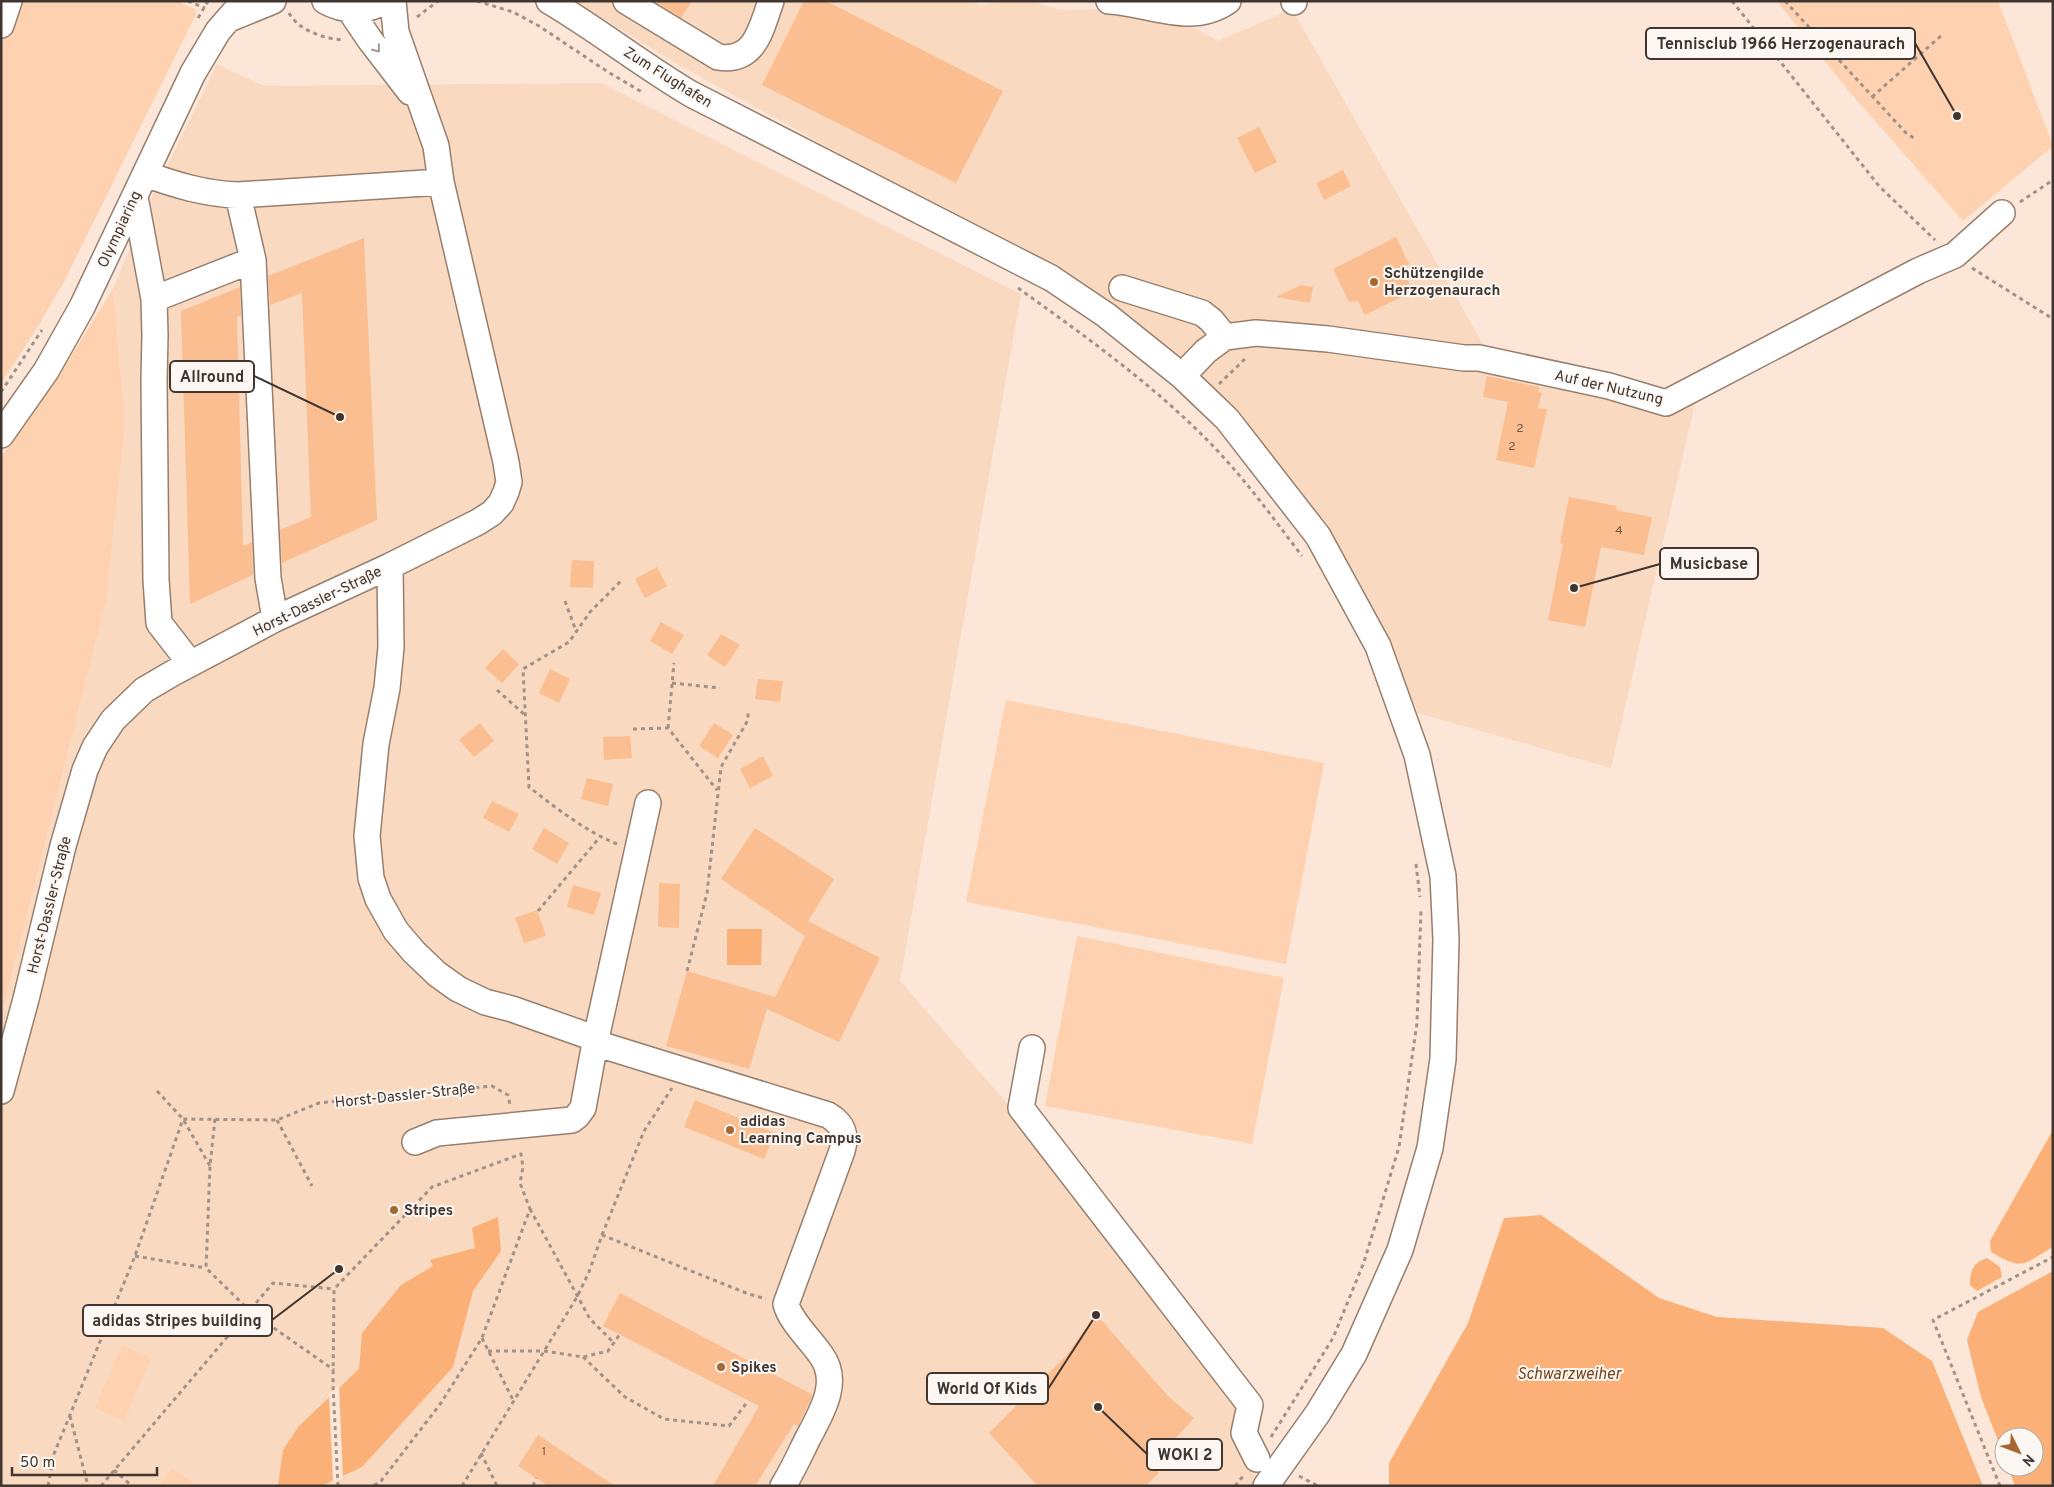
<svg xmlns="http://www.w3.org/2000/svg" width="2054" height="1487" font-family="Overpass,sans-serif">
  <rect width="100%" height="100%" fill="#fce6d7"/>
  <path fill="#fad9c1" d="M 574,1 L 970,1 L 981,5 L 1004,1 L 1030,1 L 1063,10 L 1106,9 L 1188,24 L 1218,41 L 1292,9 L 1484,346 L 1696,399 L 1611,768 L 1418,713 L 1375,614 L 1331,534 L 1296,484 L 1254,435 L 1085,288 L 677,64 Z
    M 217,64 L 264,86 L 601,83 L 1021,294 L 900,981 L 1114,1226 L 1286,1483 L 1284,1486 L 1,1486 L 1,1017 L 106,601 L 125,424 L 113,289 L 149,203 Z"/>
  <path fill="#fed1b0" d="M 18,1 L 176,1 L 195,9 L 196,14 L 65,280 L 38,326 L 1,384 L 1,46 Z
    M 1777,1 L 1998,1 L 2053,146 L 1963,221 L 1847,89 Z
    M 113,289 L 125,424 L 106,601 L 1,1017 L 1,457 L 56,380 Z
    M 1006,700 L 1324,763 L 1286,964 L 966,902 Z
    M 1077,936 L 1284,978 L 1252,1144 L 1045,1106 Z
    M 122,1345 L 151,1358 L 124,1421 L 95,1408 Z
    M 172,1468 L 197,1486 L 159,1486 Z"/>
  <path fill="#fab076" d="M 727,929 L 762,929 L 761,965 L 727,965 Z
    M 2053,1130 L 2053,1247 C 2022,1265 2023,1271 1991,1252 L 1990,1241 Z
    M 1541,1215 L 1659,1298 L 1717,1317 L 1883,1328 L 1932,1361 L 1983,1486 L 1389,1486 L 1389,1463 L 1468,1323 L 1504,1218 Z
    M 498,1217 L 501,1251 L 473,1291 L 453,1367 L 362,1467 L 321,1486 L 278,1486 L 283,1450 L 299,1426 L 359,1369 L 362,1333 L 401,1285 L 433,1266 L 430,1260 L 475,1248 L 472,1228 Z
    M 1987,1258 L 2000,1267 L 2002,1277 L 1977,1291 L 1970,1285 C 1970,1270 1973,1263 1987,1258 Z
    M 2053,1271 L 2053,1486 L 2015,1486 L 2008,1467 L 2034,1467 L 2034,1437 L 2004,1437 L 2004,1456 L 1981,1397 L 1967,1340 L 1978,1312 Z"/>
  <path fill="#fce6d7" d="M 339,1385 L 343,1478 L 333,1483 L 329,1394 Z"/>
  <path fill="#fabe91" d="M 654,1 L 692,1 L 681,18 Z
    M 804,1 L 826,1 L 1003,91 L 956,183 L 762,85 Z
    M 1259,127 L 1277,162 L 1255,173 L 1237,138 Z
    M 1343,170 L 1351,186 L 1324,200 L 1316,183 Z
    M 1396,237 L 1409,264 L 1402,268 L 1413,291 L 1365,315 L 1358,301 L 1349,302 L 1333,269 Z
    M 364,238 L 377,520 L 282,563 L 280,530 L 311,517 L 302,293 L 270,305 L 268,276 Z
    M 1301,285 L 1313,287 L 1310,303 L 1276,297 Z
    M 240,287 L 241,316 L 237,317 L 243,546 L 252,542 L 253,575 L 190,604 L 181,311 Z
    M 1487,376 L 1539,387 L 1538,392 L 1542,393 L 1538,408 L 1547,409 L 1534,468 L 1496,460 L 1508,402 L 1483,397 Z
    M 1569,497 L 1617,506 L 1616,510 L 1652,517 L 1644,555 L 1601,547 L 1585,627 L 1548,620 L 1563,544 L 1560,543 Z
    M 572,560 L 594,561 L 593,588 L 570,587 Z
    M 657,567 L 667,586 L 645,598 L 635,579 Z
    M 661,622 L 684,635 L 672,654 L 650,641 Z
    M 721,634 L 740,645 L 725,667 L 707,655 Z
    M 503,649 L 519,664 L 502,683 L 485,668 Z
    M 550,669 L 570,679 L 559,703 L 539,693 Z
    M 758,679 L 783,681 L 780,702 L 755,699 Z
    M 480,723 L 494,741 L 474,757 L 459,740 Z
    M 714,723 L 733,735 L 718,758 L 699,746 Z
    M 630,736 L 632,758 L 604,760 L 603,737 Z
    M 763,756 L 773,776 L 750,788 L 740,769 Z
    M 587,778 L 613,784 L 608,806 L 581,799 Z
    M 492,801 L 519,814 L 509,832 L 483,818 Z
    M 544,828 L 569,843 L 557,864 L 532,849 Z
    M 755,828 L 834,879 L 808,921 L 880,958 L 839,1042 L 767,1009 L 749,1069 L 666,1046 L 687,971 L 775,997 L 805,936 L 721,879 Z
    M 659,883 L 680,884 L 679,928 L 658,927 Z
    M 573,885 L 601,893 L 594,915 L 567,907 Z
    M 537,910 L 546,936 L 524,943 L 515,918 Z
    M 695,1100 L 775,1133 L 764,1159 L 684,1127 Z
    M 620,1293 L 813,1395 L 798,1426 L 794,1424 L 755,1486 L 713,1486 L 759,1406 L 603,1326 Z
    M 1096,1314 L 1168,1396 L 1194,1418 L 1150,1466 L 1159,1473 L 1145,1486 L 1038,1486 L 989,1433 L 1066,1356 Z
    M 538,1435 L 615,1486 L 548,1486 L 518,1466 Z"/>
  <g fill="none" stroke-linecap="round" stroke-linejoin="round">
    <g stroke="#977f6e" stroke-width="28">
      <path id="minor" d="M 325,1 C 343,11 366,13 384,1
        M 549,1 C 598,30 642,65 691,94 L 1051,278 L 1106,315 L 1182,376 L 1204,397 L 1227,419 L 1318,536 L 1378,646 L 1417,755 L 1443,876 L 1446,939 L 1443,1059 L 1430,1148 L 1400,1250 L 1354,1354 L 1318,1413 L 1266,1486
        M 626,1 L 718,57 C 755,63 761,29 771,1
        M 1109,1 C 1150,3 1191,27 1228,1
        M 1294,2 L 1294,1
        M 349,9 L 370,40 L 410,92
        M 229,19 L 273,1
        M 1,25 L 9,1
        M 145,174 C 176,185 205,194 238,195 L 253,260 L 268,578 L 275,619
        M 238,195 L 441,182
        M 135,197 L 154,299 L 155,335 L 154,381 L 156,580 L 159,623 L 190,663
        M 1122,288 L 1202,313 L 1211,320 L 1225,337
        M 154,299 L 253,260
        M 1182,376 L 1206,351 L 1225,337 L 1256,333 L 1328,339 L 1464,358 L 1479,358 L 1609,386 L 1666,403 L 1918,271 L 1955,255 L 2002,213
        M 1,435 L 46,371 L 82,307 L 193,73 L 218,31 L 244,1
        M 390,566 L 391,647 L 387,688 L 376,744 L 367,836 L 371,878 L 378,899 L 396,931 L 414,952 L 437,974 L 458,989 L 485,1002 L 512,1009 L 597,1039
        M 648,803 L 595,1043 L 828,1115 C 843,1124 847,1134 842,1151 L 786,1304 C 790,1321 811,1340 821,1355 C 841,1382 821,1413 808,1438 C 800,1454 793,1470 783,1486
        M 1032,1048 L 1021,1108 L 1250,1405 L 1244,1433 L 1257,1459
        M 1,1091 L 26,999 L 63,846 L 85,770 L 95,747 L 113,720 L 144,690 L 173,673 L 275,619 L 390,566 L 478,522 L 492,513 L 501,503 L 506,492 L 509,482 L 506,462 L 441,182 L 436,146 L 396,32 L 393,1
        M 415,1142 L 437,1133 L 572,1120 L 577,1116 L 583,1108 L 595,1043"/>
    </g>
    <path stroke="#a29287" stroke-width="3" stroke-dasharray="4 4" stroke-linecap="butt" d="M 188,1 L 205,8
      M 477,1 L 513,12 L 539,26 L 608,72 L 642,92
      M 1732,1 L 1879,186 L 1935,240
      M 1785,1 L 1906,133 L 1917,140
      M 289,13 C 299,31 325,39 344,40
      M 417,17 L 438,1
      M 198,18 L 208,1
      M 1872,97 L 1943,34
      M 2020,202 L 2053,180
      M 1972,268 L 2053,319
      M 1018,288 C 1085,336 1154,385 1212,445 C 1245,479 1273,518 1302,556
      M 1219,384 L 1247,357
      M 1,392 L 42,330
      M 565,601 L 576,631
      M 672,683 L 720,688
      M 497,690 L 525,715
      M 668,728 L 674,663
      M 633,729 L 668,728 L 717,790
      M 617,844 C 585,831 556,808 529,787 L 523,669 L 569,642 L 590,612 L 623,579
      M 1416,864 L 1420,897
      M 538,911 L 600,837
      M 687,971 L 707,893 L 721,767 L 748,720 L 748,710
      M 157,1091 L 183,1119 L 210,1166
      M 215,1119 L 210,1166 L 206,1268 L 251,1312 L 334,1370
      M 277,1120 L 312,1186
      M 530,1209 L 590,1319 L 615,1344
      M 602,1235 L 644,1131 L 672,1088
      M 135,1256 L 206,1268
      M 482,1338 L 513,1400
      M 488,1351 L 544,1351 L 583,1357 L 608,1351 L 620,1334
      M 583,1357 L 625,1397 L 664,1419 L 729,1426 L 748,1401
      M 70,1416 L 88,1486
      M 1271,1437 L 1333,1338 L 1364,1262 L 1399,1147 L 1417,1023 L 1421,909
      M 481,1453 L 497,1486
      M 114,1470 L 132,1486
      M 1299,1476 L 1318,1486
      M 48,1486 L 54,1454 L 135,1256 L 183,1119 L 277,1120 L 319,1103 L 492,1086 L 508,1095 L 510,1105
      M 101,1486 L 273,1283 L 334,1289
      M 338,1486 L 333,1385 L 334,1289 L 432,1187 L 521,1154 L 523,1167 L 520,1183 L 530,1209 L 482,1338 L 441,1403 L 381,1481 L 373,1486
      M 462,1486 L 577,1297 L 589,1272 L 602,1235 L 746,1293 L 766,1299
      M 533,1486 L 536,1478
      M 1235,1486 L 1244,1475
      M 2000,1486 L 1933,1320 L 2053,1257"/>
    <use href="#minor" stroke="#fff" stroke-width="25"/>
  </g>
  <defs><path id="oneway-chevron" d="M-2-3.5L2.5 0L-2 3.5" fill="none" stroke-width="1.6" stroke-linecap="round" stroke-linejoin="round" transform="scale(1.25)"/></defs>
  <use stroke="#a09a97" href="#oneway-chevron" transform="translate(377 49) rotate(52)"/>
  <g fill="#a76730" stroke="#fcf7f3" stroke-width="2">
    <circle cx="1374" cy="282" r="5"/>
    <circle cx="730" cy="1130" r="5"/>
    <circle cx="394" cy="1210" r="5"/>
    <circle cx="721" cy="1367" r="5"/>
  </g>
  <g text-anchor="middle" stroke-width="4" stroke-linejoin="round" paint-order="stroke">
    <g font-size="12" fill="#6e5848">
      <text x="1520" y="432">2</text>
      <text x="1512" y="450">2</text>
      <text x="1619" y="534">4</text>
      <text x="544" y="1455">1</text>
    </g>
    <g font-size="15" fill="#40362f" stroke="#fcf7f3">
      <text transform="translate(668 77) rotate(32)" y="5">Zum Flughafen</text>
      <text transform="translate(119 229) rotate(-65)" y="5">Olympiaring</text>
      <text transform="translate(1609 387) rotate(13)" y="5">Auf der Nutzung</text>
      <text transform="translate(317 601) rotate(-26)" y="5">Horst-Dassler-Straße</text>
      <text transform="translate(49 905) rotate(-76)" y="5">Horst-Dassler-Straße</text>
      <text transform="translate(405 1095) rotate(-6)" y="5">Horst-Dassler-Straße</text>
    </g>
    <g font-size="15" font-weight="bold" fill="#40362f" stroke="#fcf7f3" text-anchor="start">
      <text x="1384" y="278">Schützengilde<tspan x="1384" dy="17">Herzogenaurach</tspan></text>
      <text x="740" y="1126">adidas<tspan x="740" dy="17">Learning Campus</tspan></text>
      <text x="404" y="1215">Stripes</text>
      <text x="731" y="1372">Spikes</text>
    </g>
    <g font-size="16" font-style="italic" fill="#734319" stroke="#fcf7f3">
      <text x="1569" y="1379">Schwarzweiher</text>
    </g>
  </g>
  <path fill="none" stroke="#40362f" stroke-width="2" d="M1957 116L1915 43M340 417L254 376M1574 588L1660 564M339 1269L272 1320M1096 1315L1048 1389M1098 1407L1147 1454"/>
  <g fill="#40362f" stroke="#fcf7f3" stroke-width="2">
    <circle cx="1957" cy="116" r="5"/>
    <circle cx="340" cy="417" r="5"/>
    <circle cx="1574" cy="588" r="5"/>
    <circle cx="339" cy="1269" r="5"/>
    <circle cx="1096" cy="1315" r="5"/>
    <circle cx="1098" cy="1407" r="5"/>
  </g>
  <g fill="#fcf7f3" stroke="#40362f" stroke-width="2">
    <rect x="1646" y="28" width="269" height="31" rx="5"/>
    <rect x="170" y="361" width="84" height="31" rx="5"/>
    <rect x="1660" y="548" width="98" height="31" rx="5"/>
    <rect x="83" y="1305" width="189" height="31" rx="5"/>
    <rect x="927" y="1373" width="121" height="31" rx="5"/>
    <rect x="1147" y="1439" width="75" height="31" rx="5"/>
  </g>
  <g font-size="16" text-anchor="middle" font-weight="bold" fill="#40362f">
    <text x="1781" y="49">Tennisclub 1966 Herzogenaurach</text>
    <text x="212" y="382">Allround</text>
    <text x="1709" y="569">Musicbase</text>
    <text x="177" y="1326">adidas Stripes building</text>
    <text x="987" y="1394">World Of Kids</text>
    <text x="1185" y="1460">WOKI 2</text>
  </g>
  <rect width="2054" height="1487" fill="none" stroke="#40362f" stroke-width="5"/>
  <g transform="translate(2019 1452) rotate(132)"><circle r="24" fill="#fcf7f3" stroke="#b1aaa5"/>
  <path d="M0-4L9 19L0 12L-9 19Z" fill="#a76730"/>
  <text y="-8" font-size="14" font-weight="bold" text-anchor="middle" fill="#40362f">N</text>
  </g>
  <path d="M12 1467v8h145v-8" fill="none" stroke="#40362f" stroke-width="2.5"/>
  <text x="20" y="1467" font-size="15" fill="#40362f" stroke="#fcf7f3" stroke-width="4" paint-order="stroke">50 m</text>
</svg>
